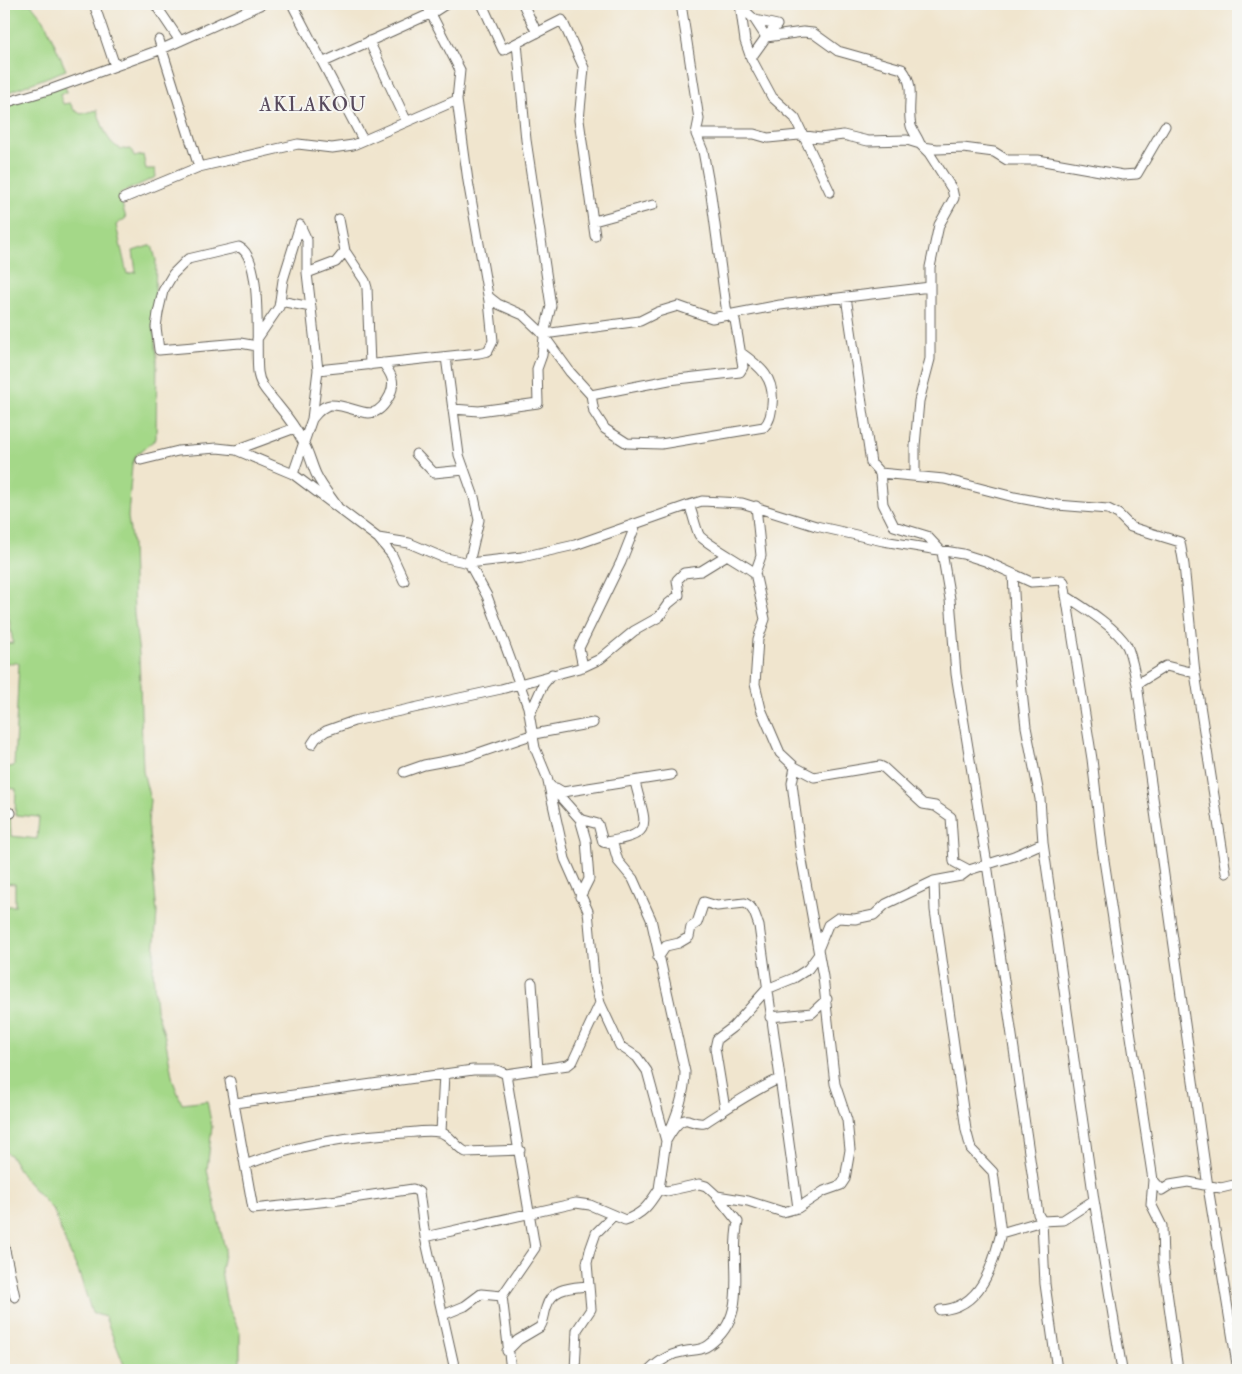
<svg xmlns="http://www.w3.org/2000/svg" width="1242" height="1374" font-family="'IM FELL Double Pica',serif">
  <rect width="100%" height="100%" fill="#f6f6f2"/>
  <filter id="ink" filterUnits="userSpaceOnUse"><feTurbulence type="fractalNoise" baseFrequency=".02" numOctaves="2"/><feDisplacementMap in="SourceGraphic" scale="10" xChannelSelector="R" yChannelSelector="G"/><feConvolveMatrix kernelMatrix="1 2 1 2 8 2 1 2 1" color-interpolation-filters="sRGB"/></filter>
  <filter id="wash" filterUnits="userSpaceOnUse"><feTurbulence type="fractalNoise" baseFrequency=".0096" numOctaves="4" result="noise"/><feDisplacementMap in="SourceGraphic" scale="20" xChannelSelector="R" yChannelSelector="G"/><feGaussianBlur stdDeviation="1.12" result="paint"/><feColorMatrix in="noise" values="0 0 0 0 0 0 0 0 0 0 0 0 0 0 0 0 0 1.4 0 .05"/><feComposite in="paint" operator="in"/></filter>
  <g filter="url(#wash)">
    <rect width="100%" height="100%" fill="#f0e5ce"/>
    <path fill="#a4d888" stroke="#607a52" d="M 4,4 L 31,4 L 44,20 L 66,70 L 4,94 Z
      M 62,79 L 67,92 L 60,94 L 63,104 L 70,103 L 74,110 L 81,114 L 97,110 C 103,127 109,153 131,149 L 134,157 L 143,155 L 146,169 L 155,169 L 156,177 L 119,194 L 126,218 L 116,225 L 127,274 L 136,272 L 133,251 L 152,245 L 156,260 L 154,331 L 157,356 L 156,439 L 136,455 L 132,465 L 128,517 L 132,544 L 134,614 L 139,654 L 143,771 L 150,800 L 148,823 L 157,912 L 153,970 L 156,1009 L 165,1037 L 173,1081 L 182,1104 L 207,1101 L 212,1127 L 207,1170 L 225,1249 L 221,1270 L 226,1300 L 240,1333 L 240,1370 L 126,1370 L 105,1317 L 92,1313 L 79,1273 L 66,1244 L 54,1211 L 24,1178 L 11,1156 L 4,1151 L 4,906 L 15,906 L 15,884 L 4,883 L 4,817 L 10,817 L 11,836 L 37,839 L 39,817 L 15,815 L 16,789 L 4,788 L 4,768 L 14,766 L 19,663 L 4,663 L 4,644 L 13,643 L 8,613 L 4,612 L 4,102 Z"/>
  </g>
  <g filter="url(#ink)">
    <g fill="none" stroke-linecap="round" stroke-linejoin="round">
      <g stroke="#66625a" stroke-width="11">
        <path id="minor" d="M 94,4 L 115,66
          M 155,4 L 180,41
          M 292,4 L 363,140
          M 482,4 L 503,50 L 562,20 L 584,68 L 579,120 L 595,236
          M 523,4 L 537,33
          M 740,4 L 745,41 L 751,58 L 772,97 L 795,118 L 830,192
          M 740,6 L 755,20 L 777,25 L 766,37 L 755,20
          M 159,40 L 199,167
          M 369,41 L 406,120
          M 517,43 L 526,140 L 551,306 L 544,334 L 640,321 L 658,312 L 678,306 L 712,318 L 780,305 L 930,287
          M 751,58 L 766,37 L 803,32 L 813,33 L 838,51 L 902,69 C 917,88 906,104 911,126 C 913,132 918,138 920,144
          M 324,62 L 432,13 L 446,4
          M 4,103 L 52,89 L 162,49 L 262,4
          M 696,134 L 754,134 L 768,138 L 799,135 L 820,138 L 843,135 L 868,141 L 907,140 L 920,144 L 929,153 L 952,189 L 954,198 L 939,225 L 930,267 L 930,359 L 919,401 L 915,446 L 915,475
          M 923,147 L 937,149 L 963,148 L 994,152 L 1007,160 L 1038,160 L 1123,175 L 1137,174 L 1165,126
          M 124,198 L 199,167 L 298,144 L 332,148 L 353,145 L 457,100
          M 339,219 L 345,251 L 365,281 L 367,288 L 370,365
          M 594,221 L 653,205
          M 300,225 L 307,240 L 307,273 L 336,262 L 345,251
          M 489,297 L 498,304 L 523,315 L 541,332 L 570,372 L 591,395 L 594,412 L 605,429 L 627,443 L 661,444 L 764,427 C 770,421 771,414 772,405 C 775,378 761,367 740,352
          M 846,297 L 871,463 L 880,473 L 944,479 L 1014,497 L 1057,505 L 1108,509 L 1118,514 L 1131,527 L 1180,542 L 1184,565 L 1195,673 L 1226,873
          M 280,301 L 311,307
          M 257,339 L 279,307 L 283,280 L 300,225
          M 257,346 L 240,343 L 159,350 L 156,327 L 158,313 L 163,291 L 173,274 L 188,259 L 239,247 C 264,258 255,348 258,372 C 259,385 269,394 277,404 C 287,416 296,428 303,442 C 309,452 311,463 316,474 C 321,485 330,496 337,506
          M 446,357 L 459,455 L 474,497 L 479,520 L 469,563 L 487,596 L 528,707 L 535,748 L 547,777 L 565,859 L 588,911 L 594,977 L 600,1003 L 620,1046 L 637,1057 L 647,1071 L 666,1141 L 659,1189
          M 318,370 L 479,353 L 488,351 L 493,341 L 489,301 L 468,181 L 457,100 L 460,70 L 426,4
          M 591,395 L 669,380 L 740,372 L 743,367 L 735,320 L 727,314 L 711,195 L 703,151 L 696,134 L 699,119 L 681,4
          M 453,409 L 479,411 L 538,403 L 537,369 L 542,355 L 544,337
          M 312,419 C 317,413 322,406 330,405 C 357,404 373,429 390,395 C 396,381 391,374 383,363
          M 236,450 L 295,428
          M 416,454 L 434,473 L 464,470
          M 141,460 L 178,451 L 217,448 L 236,450 L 293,474 L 378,538 L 409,543 L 442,557 L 469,563 L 522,557 L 575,545 L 689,505 L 702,501 L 742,503 L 816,526 L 883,541 L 963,554 L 985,561 L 1031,582 L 1062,580 L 1064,582 L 1092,759 L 1102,847 L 1153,1180 L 1151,1204 L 1162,1226 L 1163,1263 L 1178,1370
          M 880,473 L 883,504 L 894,526 L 927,536 L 942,552 L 950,599 L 956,674 L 987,864 L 1038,1214 L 1042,1221 L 1045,1284 L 1057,1370
          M 293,474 L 312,419 L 318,370 L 307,273
          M 689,505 C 693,514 695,526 699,535 C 703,542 745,565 755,573 L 765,619 L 758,639 L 755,684 L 761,709 L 780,753 L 795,767 L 814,777 L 880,766 L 884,768 L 923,804 L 935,806 L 951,817 L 954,862 L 969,870
          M 378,538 L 392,555 L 404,581
          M 755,573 L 761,556 L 756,506
          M 1013,574 L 1017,649 L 1026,727 L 1040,799 L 1043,843 L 1094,1200 L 1122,1370
          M 1066,596 C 1083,607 1117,628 1127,646 C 1132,657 1134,672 1137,684 L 1208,1187 L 1238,1370
          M 583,667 L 579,648 L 621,562 L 636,524
          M 1137,684 L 1166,666 L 1195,673
          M 530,714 L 543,685 L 552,674
          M 312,744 L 316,738 L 326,731 L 354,721 L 501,689 L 583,667 L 600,659 L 634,631 L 659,617 L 668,604 L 679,595 L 677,580 L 684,573 L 701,571 L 727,555
          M 404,772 L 424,765 L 467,757 L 534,734 L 593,723
          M 549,784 L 580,819 L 598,824 L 603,842 L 613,844 L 618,861 L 633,879 L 651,919 L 685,1072 C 685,1097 675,1118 666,1141 C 671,1133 678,1118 688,1120 C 694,1122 698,1124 704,1123 C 729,1107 752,1091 779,1079
          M 556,788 L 563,792 L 671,775
          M 4,812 L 11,813
          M 580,819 L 586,840 L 589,879 L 580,897
          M 606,842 C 657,834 645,824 635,782
          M 819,947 L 828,925 L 838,918 L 855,919 L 874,915 L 886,904 L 934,881
          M 658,958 L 666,946 L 679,943 L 689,937 L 691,927 L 697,923 L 704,902 L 717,906 L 745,903 C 754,907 756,918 759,926 L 798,1208
          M 532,983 L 538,1070
          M 770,1017 L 812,1013 L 827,999
          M 506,1074 L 535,1248 L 502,1296 L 511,1370
          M 230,1081 L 253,1209 L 339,1200 L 413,1189 L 419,1192 L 425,1237 L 455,1370
          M 235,1103 L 473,1070 L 497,1070 L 506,1074 L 568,1065 L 573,1061 L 600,1003
          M 725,1109 L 715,1048 L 717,1039 L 733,1027 L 767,989 L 794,978 L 808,969 L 819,954
          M 441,1132 L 444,1074
          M 245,1165 C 296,1145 351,1135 405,1133 C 416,1132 429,1130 439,1132 C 451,1134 456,1148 466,1152 L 520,1150
          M 1153,1180 L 1162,1190 L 1170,1185 L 1188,1182 L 1221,1188 L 1238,1184
          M 1001,1233 L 993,1172 L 971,1149 L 966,1130 L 935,910 L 934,881 L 961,876 L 969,870 L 1014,856 L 1043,843
          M 425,1237 L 576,1203 L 590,1205 L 625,1220 C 643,1214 649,1205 659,1189 L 667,1191 L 699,1184 L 706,1186 L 717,1196 L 748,1201 L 783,1212 L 798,1208 L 824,1191 L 841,1185 L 845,1179 L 850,1150 L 847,1120 L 835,1084 L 823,977 L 801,855 L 792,783 L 795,767
          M 4,1246 L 15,1297
          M 940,1310 C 981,1308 992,1267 1001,1233 L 1042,1221 L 1063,1220 L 1094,1200
          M 443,1315 L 465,1306 L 481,1294 L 502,1296
          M 507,1351 L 518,1340 L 540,1327 C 544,1321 544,1315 546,1308 C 552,1287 570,1288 589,1286
          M 575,1370 L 577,1330 L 591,1309 L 587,1263 L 590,1250 L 596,1233 L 613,1216
          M 650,1370 C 661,1359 672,1353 687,1351 C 695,1350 703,1350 709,1345 C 752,1314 728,1265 738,1222 L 717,1196"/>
      </g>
      <use href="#minor" stroke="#fff" stroke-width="9"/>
    </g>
  </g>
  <g text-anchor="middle" stroke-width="4" stroke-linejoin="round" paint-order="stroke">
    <g font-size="20" letter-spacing="1" fill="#584a5d" stroke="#f6f6f2">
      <text x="313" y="111">AKLAKOU</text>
    </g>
  </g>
  <rect width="1242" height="1374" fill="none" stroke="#f6f6f2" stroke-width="20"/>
</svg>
